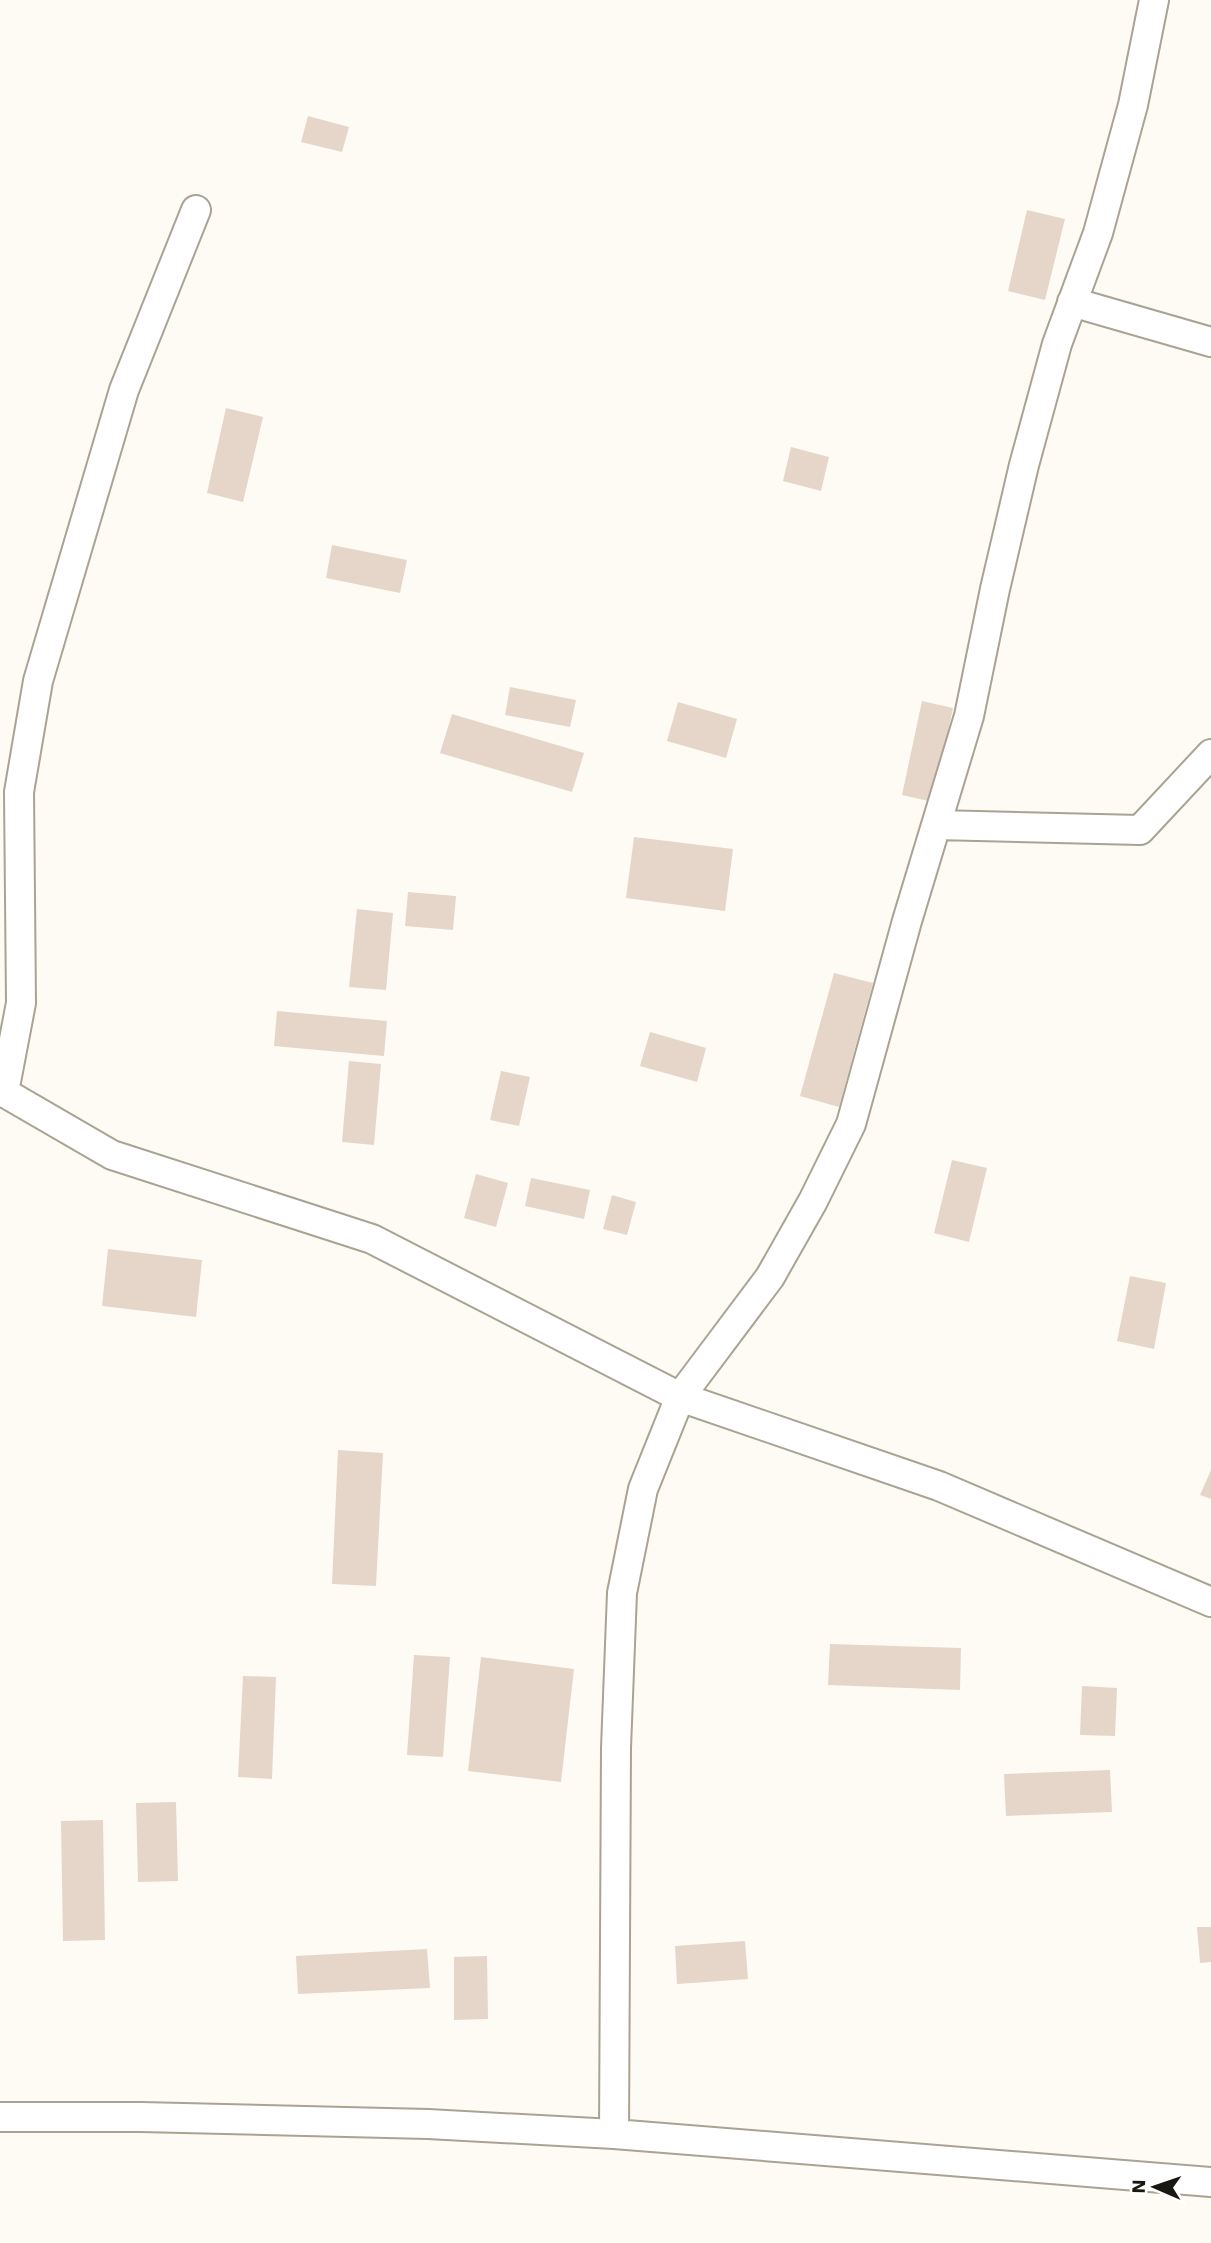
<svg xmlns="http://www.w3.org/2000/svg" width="1211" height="2243" font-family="'Work Sans',sans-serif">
  <rect width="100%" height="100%" fill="#fefbf4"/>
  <path fill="#e6d6ca" d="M 308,116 L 349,127 L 342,152 L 301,142 Z
    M 1027,210 L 1065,219 L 1045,300 L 1008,291 Z
    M 226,408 L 263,417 L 243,502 L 207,493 Z
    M 791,447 L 829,457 L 821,491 L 783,481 Z
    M 332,545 L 407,560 L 400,593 L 326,578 Z
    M 510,687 L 576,700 L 570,727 L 505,715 Z
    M 922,701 L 953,708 L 933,802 L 902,795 Z
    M 678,702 L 737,719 L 726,758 L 667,741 Z
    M 452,714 L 584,753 L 572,792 L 440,753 Z
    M 634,837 L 733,849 L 725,911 L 626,898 Z
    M 408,892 L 456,896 L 453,930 L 405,926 Z
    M 357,909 L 393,913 L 386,990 L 349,987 Z
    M 834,973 L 873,983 L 839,1107 L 800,1096 Z
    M 277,1011 L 387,1021 L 384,1056 L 274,1046 Z
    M 650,1032 L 706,1048 L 697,1082 L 640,1066 Z
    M 349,1061 L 381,1064 L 374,1145 L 342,1142 Z
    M 501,1071 L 530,1077 L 519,1126 L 490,1120 Z
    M 952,1160 L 987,1168 L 969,1242 L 934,1233 Z
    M 476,1174 L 508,1183 L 496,1227 L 464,1218 Z
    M 531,1178 L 590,1190 L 584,1219 L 525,1206 Z
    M 612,1195 L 636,1202 L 627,1235 L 603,1229 Z
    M 108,1249 L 202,1260 L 196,1317 L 102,1306 Z
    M 1130,1276 L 1166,1283 L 1154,1349 L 1117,1341 Z
    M 338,1450 L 383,1453 L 376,1586 L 332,1584 Z
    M 1211,1470 L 1211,1499 L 1200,1495 Z
    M 830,1644 L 961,1648 L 960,1690 L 828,1685 Z
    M 414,1655 L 450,1657 L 443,1757 L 407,1755 Z
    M 481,1657 L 574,1669 L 561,1782 L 468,1771 Z
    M 243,1676 L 276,1677 L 272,1779 L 238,1777 Z
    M 1082,1686 L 1117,1688 L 1115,1736 L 1080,1735 Z
    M 1110,1770 L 1112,1812 L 1006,1816 L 1004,1774 Z
    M 176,1802 L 178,1881 L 138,1882 L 136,1803 Z
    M 103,1820 L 105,1940 L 63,1941 L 61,1821 Z
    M 1197,1927 L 1211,1927 L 1211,1962 L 1200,1963 Z
    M 745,1941 L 748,1979 L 677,1984 L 675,1946 Z
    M 427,1949 L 430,1988 L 298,1994 L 296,1956 Z
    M 487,1956 L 488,2019 L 454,2020 L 454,1957 Z"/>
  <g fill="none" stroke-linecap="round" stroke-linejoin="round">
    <g stroke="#aaa393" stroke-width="32">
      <path id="minor" d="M 1072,302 L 1211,342
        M 937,825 L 1140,830 L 1211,754
        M 0,1090 L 112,1155 L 372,1239 L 680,1397 L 939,1486 L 1211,1602
        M 4,1092 L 21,1003 L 19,792 L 38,681 L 124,390 L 196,210
        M 0,2117 L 141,2117 L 428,2124 L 614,2134 L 1211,2182
        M 614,2134 L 616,1748 L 622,1593 L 643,1489 L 680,1397 L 770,1277 L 813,1201 L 851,1124 L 907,921 L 969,716 L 995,589 L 1024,465 L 1057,344 L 1098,233 L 1133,105 L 1154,0"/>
    </g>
    <use href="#minor" stroke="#fff" stroke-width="28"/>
  </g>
  <g transform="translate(1155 2187) rotate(272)" stroke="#ffffff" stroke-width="5" paint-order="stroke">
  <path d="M0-5L12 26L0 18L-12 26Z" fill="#191711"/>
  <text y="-10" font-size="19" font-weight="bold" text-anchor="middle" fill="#191711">N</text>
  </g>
</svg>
